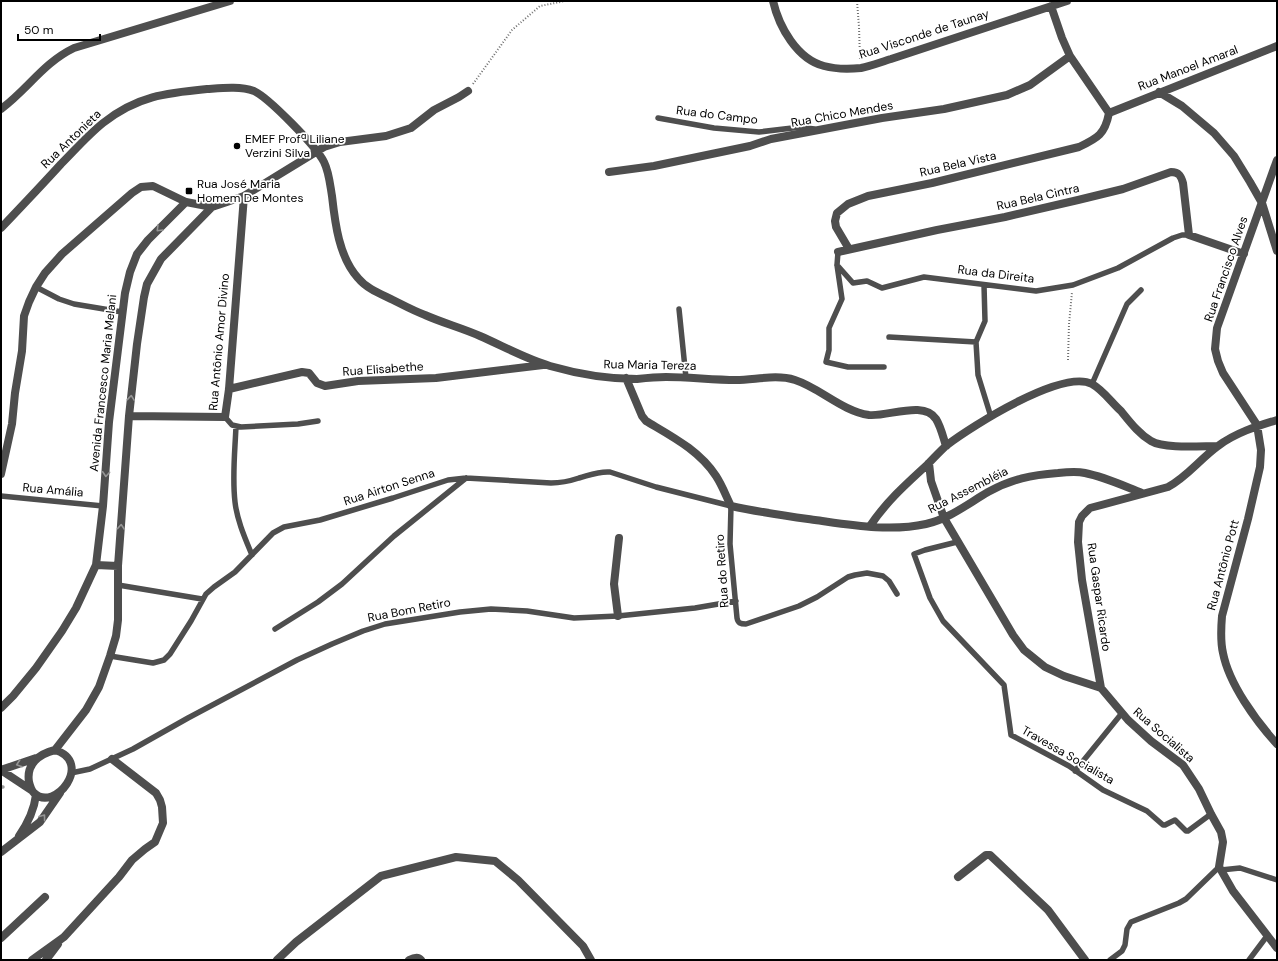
<svg xmlns="http://www.w3.org/2000/svg" width="1278" height="961" font-family="'DM Sans',sans-serif">
  <rect width="100%" height="100%" fill="#fff"/>
  <g fill="none" stroke-linecap="round" stroke-linejoin="round">
    <path stroke="#9c9c9c" stroke-width="3.5" d="M 1,787 L 3,787"/>
    <path stroke="#707070" stroke-width="2" stroke-dasharray="1 2" stroke-linecap="butt" d="M 857,1 L 859,27 L 860,59
      M 473,84 L 512,30 L 540,6 L 565,1
      M 1068,360 L 1069,324 L 1072,292"/>
    <path stroke="#4e4e4e" stroke-width="5.5" d="M 658,118 L 714,128 L 759,132 L 801,127 L 814,129
      M 838,252 L 837,265 L 842,299 L 829,328 L 829,350 L 826,362 L 848,367 L 884,367
      M 837,265 L 853,283 L 867,281 L 882,288 L 924,277 L 1036,291 L 1073,285 L 1118,268 L 1173,238 L 1182,235 L 1189,235
      M 984,285 L 985,321 L 976,342 L 978,375 L 991,417
      M 36,287 L 59,299 L 74,304 L 122,312
      M 679,309 L 686,378
      M 889,337 L 976,342
      M 1092,384 L 1127,304 L 1141,290
      M 225,417 L 232,425 L 241,427 L 298,424 L 318,421
      M 236,426 C 235,451 232,477 235,502 C 237,520 245,538 252,555
      M 1,496 L 103,506
      M 957,542 L 925,550 L 914,554 L 930,598 L 943,621 L 1004,685 L 1011,735 L 1069,766 L 1103,790 L 1147,811 L 1163,825 L 1165,825 L 1175,820 L 1186,831 L 1188,831 L 1211,814
      M 118,585 L 202,599
      M 275,629 L 318,602 L 342,584 L 394,536 L 466,478
      M 110,656 L 153,663 L 164,660 L 170,654 L 191,621 L 206,594 L 214,587 L 235,572 L 273,533 L 284,527 L 320,520 L 393,498 L 448,480 L 466,478 L 551,483 C 560,483 570,481 579,478 C 590,475 599,471 610,472 L 656,487 L 731,506 L 730,544 L 737,618 C 738,623 740,624 746,624 L 799,606 L 817,597 L 848,577 L 855,575 L 867,573 L 883,576 L 889,581 L 897,594
      M 1075,771 L 1122,713
      M 71,773 L 90,769 L 133,749 L 188,718 L 297,660 L 332,644 L 363,631 L 385,624 L 460,612 L 491,609 L 527,611 L 574,618 L 618,616 L 695,608 L 736,601
      M 1221,870 L 1240,868 L 1277,880
      M 1110,960 L 1122,951 L 1125,945 L 1127,929 L 1131,922 L 1179,903 L 1186,899 L 1219,867
      M 1249,960 L 1267,936"/>
    <path stroke="#4e4e4e" stroke-width="8" d="M 773,1 C 779,27 797,59 824,66 C 835,69 850,69 861,68 C 871,66 881,62 891,59 L 1067,1
      M 1051,6 L 1062,38 L 1070,56 L 1109,113
      M 1159,92 L 1182,106 L 1214,133 L 1234,156 L 1250,182 L 1262,203 L 1277,251
      M 1,109 C 28,89 43,63 74,48 L 230,1
      M 1109,113 L 1277,46
      M 1277,160 L 1217,328 L 1215,349 L 1218,361 L 1223,373 L 1257,425 L 1261,450 L 1260,467 L 1248,519 L 1222,616 C 1221,628 1220,640 1223,653 C 1229,684 1256,721 1277,744
      M 609,172 L 654,166 L 750,146 L 771,139 L 882,118 L 944,109 L 1007,95 L 1030,85 L 1070,56
      M 1,228 C 21,207 41,186 61,164 C 75,150 88,135 103,123 C 137,96 166,93 207,89 C 222,88 240,86 254,91 C 269,98 316,146 324,162 C 329,172 330,184 332,196 C 335,223 339,257 358,278 C 367,289 381,294 393,300 C 403,305 414,311 425,315 C 443,323 462,328 480,336 C 503,346 526,359 550,366 C 578,374 607,379 637,379 C 646,378 656,377 666,377 C 689,377 713,380 736,380 C 755,380 776,374 795,380 C 820,388 842,411 869,415 C 888,417 924,400 936,419 C 941,427 943,437 946,446
      M 849,249 L 836,227 L 835,221 L 837,213 L 848,204 L 868,196 L 932,183 L 1079,147 C 1098,138 1105,134 1109,113
      M 838,252 L 937,230 L 1005,217 L 1078,200 L 1123,189 L 1171,172 C 1179,172 1181,176 1183,183 L 1189,235 L 1244,254
      M 626,378 L 642,416 L 646,421 C 671,436 699,450 716,476 C 722,485 726,496 731,506 C 758,512 787,516 815,520 C 851,525 890,532 926,524 C 949,519 969,503 988,492 C 1012,479 1031,475 1058,473 C 1067,472 1076,471 1085,473 C 1105,477 1124,486 1142,493
      M 229,389 L 302,372 L 309,373 L 317,383 L 325,386 L 358,381 L 436,378 L 543,365
      M 129,416 L 225,417 L 229,389 L 244,196
      M 929,463 L 931,481 L 944,518 L 1013,635 L 1024,650 L 1045,667 L 1064,676 L 1101,688 L 1128,720 L 1151,741 L 1183,765 L 1199,789 L 1211,814 L 1221,832 L 1223,842 L 1219,867 L 1221,870 L 1233,891 L 1277,948
      M 1,474 L 12,424 L 15,393 L 22,351 L 24,316 L 29,302 L 36,287 L 45,273 L 62,254 L 132,193 L 141,187 L 153,186 L 186,202 L 212,207 L 227,202 L 244,196 L 324,147 L 340,142 L 386,136 L 411,128 L 434,110 L 459,97 L 468,91
      M 870,526 C 886,502 906,484 928,464 C 934,458 940,451 947,445 C 972,426 1062,369 1092,384 C 1103,390 1112,403 1121,411 C 1130,422 1139,434 1151,441 C 1164,449 1201,446 1217,446
      M 96,565 L 118,566
      M 618,616 L 614,584 L 619,538
      M 1101,688 L 1082,580 L 1078,542 L 1079,522 L 1082,516 L 1090,508 L 1168,487 C 1187,477 1200,459 1218,446 C 1235,433 1257,426 1277,420
      M 1,708 L 13,696 L 36,668 L 62,631 L 76,608 L 96,565 L 103,506 L 109,422 L 125,293 L 130,272 L 137,254 L 148,240 L 186,202
      M 55,750 L 86,710 L 99,687 L 110,656 L 116,636 L 118,620 L 118,566 L 129,416 L 137,344 L 144,297 L 147,284 L 161,259 L 212,207
      M 55,750 C 94,762 55,813 34,793 C 31,790 30,786 29,782 C 26,764 39,754 55,750 Z
      M 1,770 L 36,758
      M 1,770 L 31,790
      M 19,836 C 28,823 34,811 36,795
      M 1,852 L 40,822 L 60,793
      M 958,877 L 986,855 L 990,855 L 1048,910 L 1085,960
      M 1,938 L 45,897
      M 32,960 L 64,937 L 119,877 L 132,860 L 145,849 L 155,842 L 163,823 L 162,807 L 160,800 L 156,793 L 112,759
      M 46,960 L 58,944
      M 277,960 L 296,942 L 381,876 L 456,857 L 495,861 L 518,880 L 583,946 L 591,960
      M 409,960 C 413,958 418,956 421,960"/>
  </g>
  <defs><path id="oneway-chevron" d="M-2-3.5L2.5 0L-2 3.5" fill="none" stroke-width="1.6" stroke-linecap="round" stroke-linejoin="round"/></defs>
  <g stroke="#959595">
    <use href="#oneway-chevron" transform="translate(159 229) rotate(135)"/>
    <use href="#oneway-chevron" transform="translate(131 398) rotate(-84)"/>
    <use href="#oneway-chevron" transform="translate(106 474) rotate(94)"/>
    <use href="#oneway-chevron" transform="translate(121 527) rotate(-86)"/>
    <use href="#oneway-chevron" transform="translate(19 764) rotate(161)"/>
    <use href="#oneway-chevron" transform="translate(43 817) rotate(-53)"/>
  </g>
  <g fill="#000" stroke="#fff" stroke-width="1.5">
    <circle cx="237" cy="146" r="4"/>
    <rect x="185" y="187" width="8" height="8" rx="2"/>
  </g>
  <g text-anchor="middle" stroke-width="3.5" stroke-linejoin="round" paint-order="stroke">
    <g font-size="12" fill="#000" stroke="#fff">
      <text transform="translate(924 34) rotate(-18)" y="4">Rua Visconde de Taunay</text>
      <text transform="translate(1188 68) rotate(-21)" y="4">Rua Manoel Amaral</text>
      <text transform="translate(842 114) rotate(-10)" y="4">Rua Chico Mendes</text>
      <text transform="translate(717 115) rotate(7)" y="4">Rua do Campo</text>
      <text transform="translate(71 139) rotate(-44)" y="4">Rua Antonieta</text>
      <text transform="translate(958 164) rotate(-13)" y="4">Rua Bela Vista</text>
      <text transform="translate(1038 197) rotate(-13)" y="4">Rua Bela Cintra</text>
      <text transform="translate(1226 269) rotate(-71)" y="4">Rua Francisco Alves</text>
      <text transform="translate(996 274) rotate(7)" y="4">Rua da Direita</text>
      <text transform="translate(219 342) rotate(-85)" y="4">Rua Antônio Amor Divino</text>
      <text transform="translate(650 365) rotate(1)" y="4">Rua Maria Tereza</text>
      <text transform="translate(383 369) rotate(-4)" y="4">Rua Elisabethe</text>
      <text transform="translate(103 383) rotate(-84)" y="4">Avenida Francesco Maria Melani</text>
      <text transform="translate(389 487) rotate(-18)" y="4">Rua Airton Senna</text>
      <text transform="translate(53 490) rotate(5)" y="4">Rua Amália</text>
      <text transform="translate(968 490) rotate(-27)" y="4">Rua Assembléia</text>
      <text transform="translate(1223 565) rotate(-75)" y="4">Rua Antônio Pott</text>
      <text transform="translate(722 571) rotate(-94)" y="4">Rua do Retiro</text>
      <text transform="translate(1099 597) rotate(82)" y="4">Rua Gaspar Ricardo</text>
      <text transform="translate(409 610) rotate(-11)" y="4">Rua Bom Retiro</text>
      <text transform="translate(1164 735) rotate(41)" y="4">Rua Socialista</text>
      <text transform="translate(1068 755) rotate(30)" y="4">Travessa Socialista</text>
    </g>
    <g font-size="12" fill="#000" stroke="#fff" text-anchor="start">
      <text x="245" y="143">EMEF Profª Liliane<tspan x="245" dy="14">Verzini Silva</tspan></text>
      <text x="197" y="188">Rua José Maria<tspan x="197" dy="14">Homem De Montes</tspan></text>
    </g>
  </g>
  <rect width="1278" height="961" fill="none" stroke="#000000" stroke-width="4"/>
  <path d="M18 34v6h82v-6" fill="none" stroke="#000000" stroke-width="2"/>
  <text x="24" y="34" font-size="12" fill="#000000" stroke="#ffffff" stroke-width="3" paint-order="stroke">50 m</text>
</svg>
